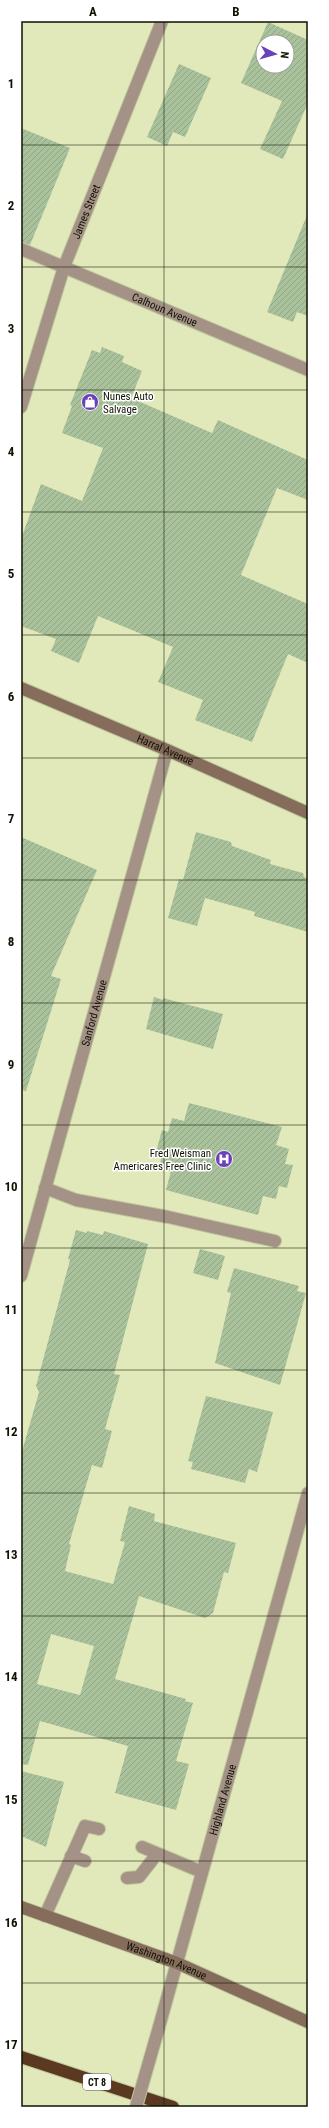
<svg xmlns="http://www.w3.org/2000/svg" width="329" height="2128" font-family="'Roboto Condensed',sans-serif">
  <defs>
    <pattern id="building-hatch" width="6" height="6" patternUnits="userSpaceOnUse"><rect width="6" height="6" fill="#a9c29b"/><path d="M-1 1l2-2M0 6l6-6M5 7l2-2" fill="none" stroke="#90a684"/></pattern>
  </defs>
  <rect width="100%" height="100%" fill="#e1e9bb"/>
  <path fill="url(#building-hatch)" fill-rule="evenodd" d="M 268,22 L 308,40 L 308,103 L 283,159 L 260,149 L 282,101 L 241,83 ZM 263,42 L 287,42 L 287,66 L 263,66 Z
    M 179,64 L 211,78 L 185,137 L 173,132 L 167,146 L 147,137 Z
    M 21,128 L 70,148 L 30,245 L 21,242 Z
    M 308,213 L 308,316 L 297,312 L 293,322 L 267,312 Z
    M 102,347 L 124,356 L 122,362 L 142,371 L 131,398 L 212,433 L 218,420 L 308,460 L 308,500 L 277,488 L 241,575 L 308,604 L 308,663 L 288,654 L 252,742 L 195,720 L 203,700 L 158,682 L 173,647 L 98,616 L 79,663 L 51,651 L 56,639 L 21,626 L 21,539 L 41,484 L 82,501 L 103,448 L 62,433 L 72,406 L 70,405 L 92,350 L 100,353 Z
    M 196,832 L 231,842 L 232,846 L 271,860 L 270,864 L 303,873 L 304,877 L 308,879 L 308,932 L 254,916 L 255,912 L 205,898 L 197,926 L 168,918 L 179,879 L 183,880 Z
    M 21,837 L 97,870 L 51,976 L 61,979 L 26,1091 L 21,1090 Z
    M 154,997 L 163,1000 L 163,998 L 223,1014 L 213,1049 L 146,1029 Z
    M 189,1103 L 282,1127 L 276,1145 L 289,1149 L 285,1164 L 293,1165 L 287,1188 L 279,1186 L 276,1199 L 263,1196 L 258,1215 L 166,1190 L 171,1171 L 159,1168 L 162,1154 L 156,1152 L 162,1130 L 168,1132 L 172,1118 L 184,1121 Z
    M 76,1230 L 87,1233 L 87,1231 L 103,1235 L 104,1231 L 148,1244 L 114,1374 L 120,1375 L 105,1429 L 112,1431 L 102,1468 L 92,1465 L 69,1544 L 71,1545 L 65,1571 L 113,1584 L 125,1542 L 120,1541 L 129,1506 L 155,1514 L 154,1521 L 236,1543 L 228,1573 L 224,1572 L 213,1613 L 205,1618 L 139,1596 L 115,1679 L 186,1699 L 185,1701 L 193,1703 L 176,1761 L 189,1764 L 176,1810 L 115,1793 L 128,1746 L 40,1721 L 28,1765 L 21,1764 L 21,1455 L 39,1392 L 36,1386 L 70,1260 L 68,1259 ZM 51,1634 L 94,1646 L 80,1695 L 37,1684 Z
    M 200,1249 L 225,1256 L 218,1280 L 193,1273 Z
    M 234,1268 L 299,1286 L 297,1291 L 306,1293 L 280,1385 L 215,1363 L 231,1293 L 227,1292 Z
    M 206,1396 L 273,1412 L 257,1472 L 249,1469 L 245,1483 L 191,1469 L 193,1462 L 188,1461 Z
    M 21,1771 L 64,1782 L 46,1847 L 21,1836 Z"/>
  <g fill="none" stroke-linecap="round" stroke-linejoin="round">
    <g stroke="#c0c79e" stroke-width="14">
      <path id="lane" d="M 45,1188 L 76,1200 L 168,1217 L 275,1241
        M 142,1847 L 202,1872
        M 71,1856 L 85,1861
        M 127,1878 L 139,1877 L 157,1854
        M 45,1916 L 85,1826 L 99,1829"/>
    </g>
    <g stroke="#c0c79e" stroke-width="14">
      <g id="street">
        <path id="s1" d="M 21,249 L 308,370"/>
        <path id="s2" d="M 21,407 L 64,267 L 162,21"/>
        <path id="s3" d="M 21,1276 L 167,750"/>
        <path id="s4" d="M 159,2027 L 308,1493"/>
      </g>
    </g>
    <g stroke="#c0c79e" stroke-width="14">
      <g id="secondary">
        <path id="s5" d="M 21,688 L 167,750 L 308,813"/>
        <path id="s6" d="M 21,1907 L 177,1963 L 308,2022"/>
      </g>
    </g>
    <g stroke="#c0c79e" stroke-width="14">
      <path id="highway" d="M 21,2057 L 173,2107"/>
    </g>
    <use href="#lane" stroke="#a49287" stroke-width="12"/>
    <use href="#street" stroke="#a49287" stroke-width="12"/>
    <use href="#secondary" stroke="#856c5b" stroke-width="12"/>
    <use href="#highway" stroke="#5b3921" stroke-width="12"/>
    <g stroke="#c0c79e" stroke-width="14" stroke-linecap="butt">
      <path id="street-bridge" d="M 136,2107 L 159,2027"/>
    </g>
    <use href="#street-bridge" stroke="#a49287" stroke-width="12"/>
  </g>
  <path fill="none" stroke="#101203" stroke-width="1" stroke-opacity="0.55" d="M 164,21 L 164,2107M 21,145 L 308,145M 21,267 L 308,267M 21,390 L 308,390M 21,512 L 308,512M 21,635 L 308,635M 21,758 L 308,758M 21,880 L 308,880M 21,1003 L 308,1003M 21,1125 L 308,1125M 21,1248 L 308,1248M 21,1370 L 308,1370M 21,1493 L 308,1493M 21,1616 L 308,1616M 21,1738 L 308,1738M 21,1861 L 308,1861M 21,1983 L 308,1983"/>
  <defs>
    <g id="shop-disc" transform="scale(0.9)"><circle r="9.5" fill="#6b41b9" stroke="#fff"/><path d="M-5-2.5h2.3a2.7 3.5 0 0 1 5.4 0H5L5.5 6h-11ZM-1.5-2.5h3a1.5 2.3 0 0 0-3 0Z" fill="#fff"/></g>
    <g id="hospital-disc" transform="scale(0.9)"><circle r="9.5" fill="#6b41b9" stroke="#fff"/><path d="M-5-5h3v3.5h4V-5h3V5h-3V1.5h-4V5h-3Z" fill="#fff"/></g>
  </defs>
  <g fill-rule="evenodd">
    <use href="#shop-disc" x="90" y="402"/>
    <use href="#hospital-disc" x="224" y="1159"/>
  </g>
  <g text-anchor="middle" stroke-width="3" stroke-linejoin="round" paint-order="stroke">
    <rect fill="#fff" stroke="#58594f" stroke-width="1" x="83" y="2074" width="28" height="16" rx="3"/>
    <g font-size="10" font-weight="bold" fill="#101203">
      <text x="97" y="2086">CT 8</text>
    </g>
    <g font-size="11" fill="#101203" stroke="#fff">
      <text dy="4" stroke="none"><textPath href="#s2" startOffset="206">James Street</textPath></text>
      <text dy="4" stroke="none"><textPath href="#s1" startOffset="156">Calhoun Avenue</textPath></text>
      <text dy="4" stroke="none"><textPath href="#s5" startOffset="157">Harral Avenue</textPath></text>
      <text dy="4" stroke="none"><textPath href="#s3" startOffset="273">Sanford Avenue</textPath></text>
      <text dy="4" stroke="none"><textPath href="#s4" startOffset="236">Highland Avenue</textPath></text>
      <text dy="4" stroke="none"><textPath href="#s6" startOffset="155">Washington Avenue</textPath></text>
    </g>
    <g font-size="11" fill="#101203" stroke="#fff" text-anchor="start">
      <text x="103" y="400">Nunes Auto<tspan x="103" dy="13">Salvage</tspan></text>
      <text x="211" y="1157" text-anchor="end">Fred Weisman<tspan x="211" dy="13">Americares Free Clinic</tspan></text>
    </g>
  </g>
  <rect width="329" height="2128" fill="none" stroke="#ffffff" stroke-width="44"/>
  <g transform="translate(275 54) rotate(96)"><circle r="19" fill="#ffffff" stroke="#9fa09a"/>
  <path d="M0-3L7 15L0 10L-7 15Z" fill="#6b41b9"/>
  <text y="-6" font-size="11" font-weight="bold" text-anchor="middle" fill="#101203">N</text>
  </g>
  <rect x="22" y="22" width="285" height="2084" fill="none" stroke="#101203" stroke-width="1.5"/>
  <g font-size="13" text-anchor="middle" font-weight="bold" fill="#101203">
    <text x="93" y="16">A</text>
    <text x="236" y="16">B</text>
    <text x="11" y="88">1</text>
    <text x="11" y="210">2</text>
    <text x="11" y="333">3</text>
    <text x="11" y="456">4</text>
    <text x="11" y="578">5</text>
    <text x="11" y="701">6</text>
    <text x="11" y="823">7</text>
    <text x="11" y="946">8</text>
    <text x="11" y="1069">9</text>
    <text x="11" y="1191">10</text>
    <text x="11" y="1314">11</text>
    <text x="11" y="1436">12</text>
    <text x="11" y="1559">13</text>
    <text x="11" y="1681">14</text>
    <text x="11" y="1804">15</text>
    <text x="11" y="1927">16</text>
    <text x="11" y="2049">17</text>
  </g>
</svg>
